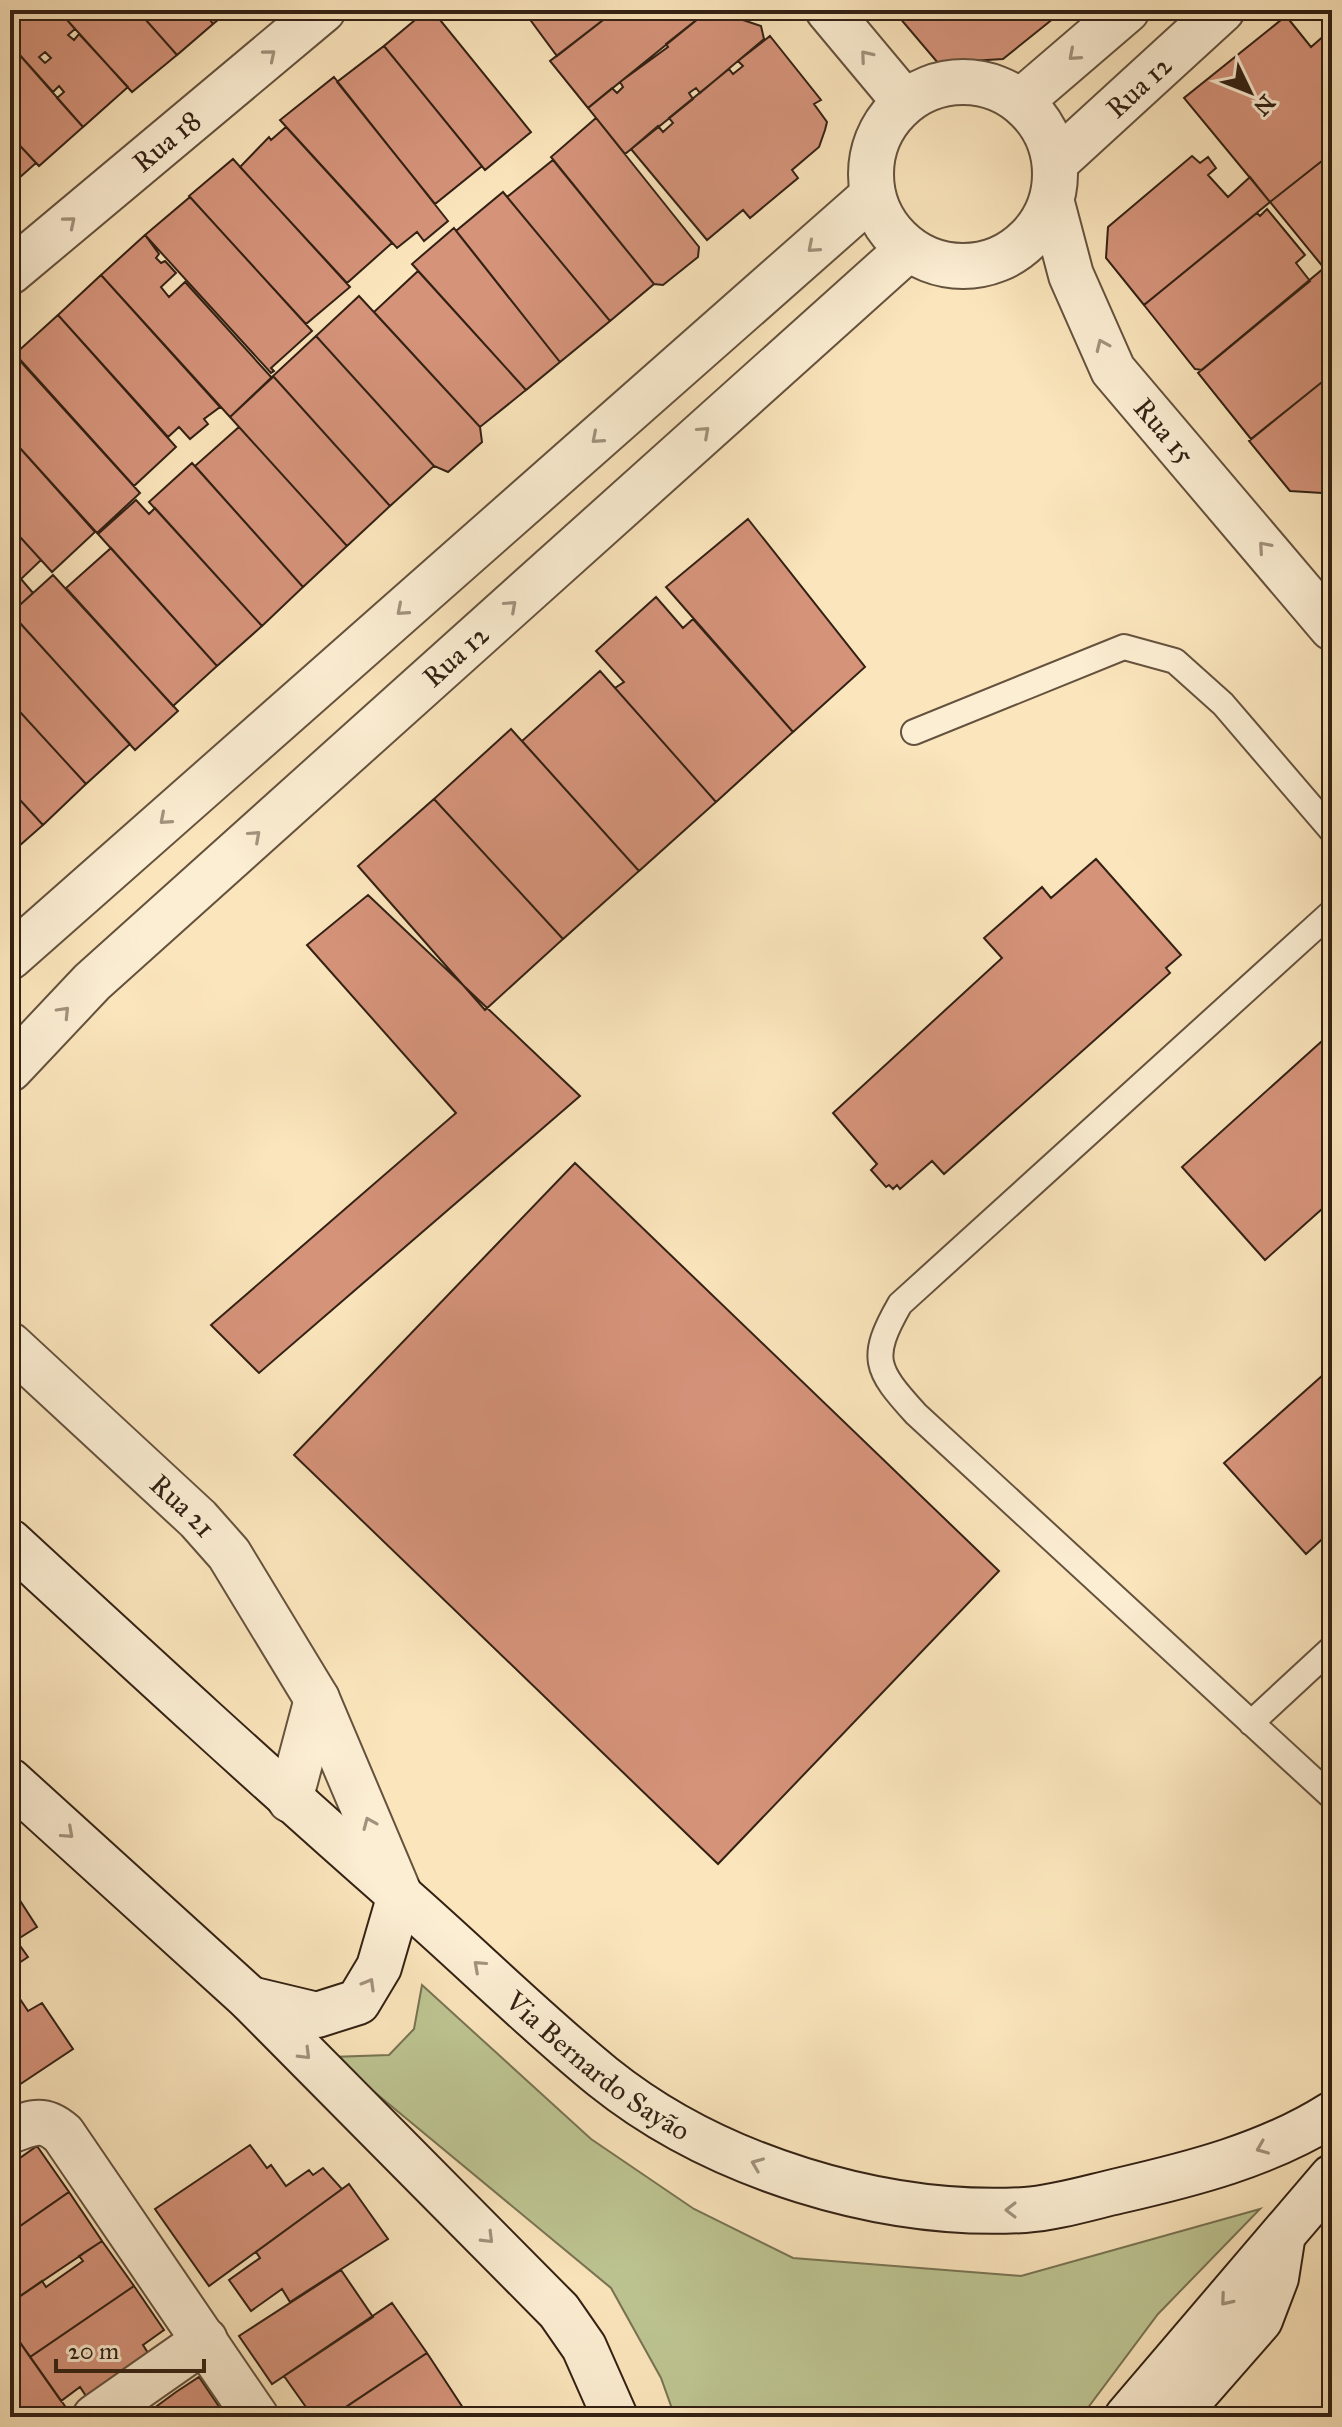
<svg xmlns="http://www.w3.org/2000/svg" width="1342" height="2427" font-family="'IM FELL Great Primer',serif">
  <rect width="100%" height="100%" fill="#fbe5bc"/>
  <filter id="stains"><feTurbulence type="fractalNoise" baseFrequency=".0025" numOctaves="4"/><feColorMatrix values="0 0 0 0 .2 0 0 0 0 .09 0 0 0 0 .02 0 0 0 .5 -.17"/></filter>
  <radialGradient id="worn" r=".72"><stop offset=".6" stop-color="#630" stop-opacity="0"/><stop offset="1" stop-color="#630" stop-opacity=".3"/></radialGradient>
  <path fill="#bdc592" stroke="#787353" stroke-width="2" d="M 422,1985 L 591,2139 L 694,2209 L 793,2258 L 1021,2276 L 1260,2209 L 1158,2314 L 1081,2417 L 675,2417 L 661,2378 L 611,2288 L 332,2057 L 389,2055 L 414,2029 Z"/>
  <path fill="#d5937a" stroke="#332114" stroke-width="2" fill-rule="evenodd" d="M 10,10 L 58,10 L 75,29 L 68,35 L 74,40 L 79,34 L 128,87 L 83,127 L 57,98 L 64,92 L 59,86 L 53,92 L 10,44 ZM 45,52 L 51,58 L 45,63 L 39,57 Z
    M 58,10 L 137,10 L 177,55 L 132,92 Z
    M 137,10 L 203,10 L 213,24 L 177,55 Z
    M 203,10 L 230,10 L 213,24 Z
    M 427,10 L 432,10 L 531,132 L 485,170 L 384,46 Z
    M 523,10 L 616,10 L 557,56 Z
    M 616,10 L 709,10 L 588,108 L 550,61 Z
    M 709,10 L 744,10 L 743,20 L 761,26 L 764,39 L 700,93 L 696,88 L 689,93 L 693,99 L 625,154 L 588,108 L 612,88 L 617,93 L 623,87 L 620,82 L 668,47 L 666,44 Z
    M 893,10 L 1064,10 L 1003,59 L 938,63 Z
    M 1286,16 L 1311,47 L 1326,34 L 1332,35 L 1332,153 L 1270,202 L 1184,98 Z
    M 770,36 L 821,100 L 814,104 L 827,122 L 825,130 L 819,147 L 792,170 L 798,178 L 750,218 L 743,210 L 707,240 L 631,149 L 658,126 L 663,132 L 673,123 L 669,118 L 729,69 L 733,74 L 743,66 L 738,61 Z
    M 10,44 L 83,127 L 39,166 L 10,135 Z
    M 384,46 L 482,166 L 435,204 L 337,82 Z
    M 334,77 L 448,221 L 424,241 L 417,232 L 397,248 L 280,120 Z
    M 596,118 L 699,247 L 698,257 L 663,285 L 654,284 L 551,157 Z
    M 286,127 L 392,243 L 347,283 L 240,167 L 269,137 L 271,140 Z
    M 10,135 L 36,163 L 10,186 Z
    M 1332,153 L 1332,262 L 1324,268 L 1270,202 Z
    M 1192,156 L 1200,163 L 1208,157 L 1216,168 L 1208,175 L 1228,197 L 1250,177 L 1270,202 L 1144,305 L 1106,258 L 1108,227 Z
    M 233,159 L 350,287 L 306,324 L 189,196 Z
    M 553,160 L 654,284 L 610,321 L 507,197 Z
    M 503,192 L 610,321 L 560,362 L 456,231 Z
    M 190,197 L 312,331 L 271,368 L 274,371 L 271,373 L 145,235 Z
    M 1267,209 L 1305,255 L 1296,263 L 1310,281 L 1202,370 L 1195,369 L 1144,305 L 1257,213 L 1260,216 Z
    M 454,228 L 560,362 L 526,390 L 412,264 Z
    M 145,235 L 159,254 L 156,258 L 161,263 L 165,261 L 176,273 L 161,287 L 169,297 L 185,282 L 272,378 L 230,417 L 101,275 Z
    M 1332,262 L 1332,278 L 1324,268 Z
    M 1324,268 L 1332,278 L 1332,374 L 1251,439 L 1198,373 Z
    M 418,271 L 526,390 L 480,427 L 374,312 Z
    M 101,275 L 220,407 L 204,419 L 208,424 L 190,439 L 179,427 L 168,437 L 58,315 Z
    M 359,296 L 480,427 L 482,442 L 448,472 L 434,466 L 316,336 Z
    M 58,315 L 176,447 L 134,486 L 15,354 Z
    M 316,336 L 434,466 L 390,506 L 273,376 Z
    M 11,351 L 140,493 L 97,533 L 10,437 Z
    M 1332,374 L 1332,485 L 1322,493 L 1290,491 L 1249,441 Z
    M 273,376 L 390,506 L 347,546 L 230,417 Z
    M 239,427 L 347,546 L 303,587 L 195,466 Z
    M 10,437 L 95,532 L 52,572 L 10,526 Z
    M 192,463 L 303,587 L 262,626 L 149,502 Z
    M 136,500 L 149,514 L 155,508 L 262,626 L 217,666 L 98,534 Z
    M 748,519 L 865,667 L 793,732 L 666,587 Z
    M 10,526 L 41,560 L 21,579 L 33,593 L 11,613 Z
    M 111,548 L 217,666 L 173,706 L 66,588 Z
    M 53,575 L 178,711 L 135,750 L 11,613 Z
    M 656,597 L 683,628 L 693,619 L 793,732 L 716,802 L 615,688 L 624,682 L 596,651 Z
    M 18,621 L 130,744 L 86,784 L 10,701 L 10,629 Z
    M 600,671 L 716,802 L 639,871 L 522,741 Z
    M 10,701 L 86,784 L 43,825 L 10,789 Z
    M 511,729 L 639,871 L 563,939 L 434,799 Z
    M 10,789 L 43,825 L 10,854 Z
    M 434,799 L 563,939 L 485,1010 L 358,866 Z
    M 1096,859 L 1181,955 L 1166,968 L 1170,973 L 944,1174 L 932,1161 L 900,1189 L 897,1185 L 893,1189 L 889,1185 L 886,1187 L 871,1170 L 877,1164 L 833,1113 L 1002,958 L 984,938 L 1042,887 L 1051,898 Z
    M 368,895 L 580,1096 L 259,1373 L 211,1325 L 456,1113 L 307,945 Z
    M 1332,1032 L 1332,1200 L 1265,1260 L 1182,1167 Z
    M 575,1163 L 999,1571 L 718,1864 L 294,1455 Z
    M 1332,1367 L 1332,1530 L 1306,1554 L 1224,1463 Z
    M 10,1885 L 37,1927 L 10,1944 Z
    M 16,1940 L 28,1957 L 10,1969 L 10,1944 Z
    M 10,1984 L 28,2011 L 42,2003 L 73,2049 L 10,2091 Z
    M 250,2145 L 267,2168 L 271,2165 L 286,2186 L 309,2170 L 313,2175 L 323,2168 L 342,2189 L 209,2286 L 155,2209 Z
    M 37,2146 L 69,2192 L 10,2233 L 10,2165 Z
    M 349,2184 L 388,2239 L 290,2302 L 282,2289 L 251,2311 L 229,2280 L 260,2258 L 256,2252 Z
    M 69,2192 L 102,2241 L 10,2303 L 10,2233 Z
    M 102,2241 L 134,2286 L 30,2357 L 10,2328 L 10,2303 L 42,2281 L 46,2287 L 83,2261 L 79,2256 Z
    M 341,2270 L 373,2317 L 272,2384 L 239,2336 Z
    M 134,2286 L 164,2330 L 143,2345 L 148,2353 L 86,2396 L 80,2387 L 61,2401 L 30,2357 Z
    M 392,2303 L 427,2353 L 331,2417 L 313,2417 L 284,2376 Z
    M 10,2328 L 67,2409 L 69,2414 L 65,2417 L 10,2417 Z
    M 427,2353 L 469,2417 L 331,2417 L 353,2402 Z
    M 199,2377 L 226,2417 L 142,2417 L 176,2392 Z"/>
  <g fill="none" stroke-linecap="round" stroke-linejoin="round">
    <g stroke="#65523e" stroke-width="28">
      <path id="service" d="M 914,732 L 1124,647 L 1175,661 L 1223,704 L 1332,831
        M 1332,912 L 900,1304 C 869,1358 875,1369 916,1414 L 1332,1797
        M 1251,1723 L 1332,1648"/>
    </g>
    <g stroke="#65523e" stroke-width="48">
      <g id="minor">
        <path d="M 828,10 L 904,101"/>
        <path id="s1" d="M 1052,203 L 1071,275 L 1113,370 L 1332,628"/>
        <path id="s2" d="M 10,272 L 323,10"/>
        <path d="M 10,2131 C 33,2122 44,2117 63,2134 L 256,2417"/>
        <path d="M 95,2417 L 205,2340"/>
      </g>
    </g>
    <g stroke="#65523e" stroke-width="48">
      <g id="tertiary">
        <circle cx="963" cy="174" r="92"/>
        <path d="M 1021,101 L 1127,10"/>
        <path id="s3" d="M 1056,162 L 1222,10"/>
        <path d="M 10,957 L 872,196"/>
        <path id="s4" d="M 10,1069 L 92,982 L 907,250"/>
        <path id="s5" d="M 10,1345 L 198,1519 L 229,1554 L 317,1699 L 400,1895"/>
        <path d="M 290,1800 L 317,1699"/>
      </g>
    </g>
    <g stroke="#332114" stroke-width="48">
      <g id="secondary">
        <path id="s6" d="M 10,1542 C 138,1660 266,1778 397,1893 C 466,1953 532,2019 603,2077 C 715,2167 882,2218 1025,2210 C 1055,2208 1088,2198 1118,2191 C 1192,2174 1267,2155 1332,2114"/>
        <path d="M 10,1781 L 250,1999 L 559,2311 L 584,2347 L 615,2417"/>
        <path d="M 250,1999 L 317,2015 L 358,2002 L 379,1967 L 400,1895"/>
        <path d="M 1127,2417 L 1332,2177"/>
        <path d="M 1175,2417 L 1260,2320 L 1276,2278 L 1282,2240"/>
      </g>
    </g>
    <use href="#service" stroke="#fceed3" stroke-width="24"/>
    <use href="#minor" stroke="#fceed3" stroke-width="44"/>
    <use href="#tertiary" stroke="#fceed3" stroke-width="44"/>
    <use href="#secondary" stroke="#fceed3" stroke-width="44"/>
  </g>
  <defs><path id="oneway-chevron" d="M-2-3.5L2.5 0L-2 3.5" fill="none" stroke-width="1.6" stroke-linecap="round" stroke-linejoin="round" transform="scale(2)"/></defs>
  <g stroke="#a2927d">
    <use href="#oneway-chevron" transform="translate(270 55) rotate(-40)"/>
    <use href="#oneway-chevron" transform="translate(1074 55) rotate(139)"/>
    <use href="#oneway-chevron" transform="translate(866 56) rotate(-130)"/>
    <use href="#oneway-chevron" transform="translate(70 222) rotate(-40)"/>
    <use href="#oneway-chevron" transform="translate(813 247) rotate(139)"/>
    <use href="#oneway-chevron" transform="translate(1102 345) rotate(-114)"/>
    <use href="#oneway-chevron" transform="translate(704 432) rotate(-42)"/>
    <use href="#oneway-chevron" transform="translate(597 438) rotate(139)"/>
    <use href="#oneway-chevron" transform="translate(1264 547) rotate(-131)"/>
    <use href="#oneway-chevron" transform="translate(511 606) rotate(-42)"/>
    <use href="#oneway-chevron" transform="translate(402 610) rotate(139)"/>
    <use href="#oneway-chevron" transform="translate(165 819) rotate(139)"/>
    <use href="#oneway-chevron" transform="translate(255 836) rotate(-42)"/>
    <use href="#oneway-chevron" transform="translate(64 1012) rotate(-46)"/>
    <use href="#oneway-chevron" transform="translate(369 1823) rotate(-113)"/>
    <use href="#oneway-chevron" transform="translate(68 1833) rotate(42)"/>
    <use href="#oneway-chevron" transform="translate(479 1966) rotate(-138)"/>
    <use href="#oneway-chevron" transform="translate(369 1984) rotate(-60)"/>
    <use href="#oneway-chevron" transform="translate(305 2054) rotate(45)"/>
    <use href="#oneway-chevron" transform="translate(1262 2148) rotate(158)"/>
    <use href="#oneway-chevron" transform="translate(757 2164) rotate(-158)"/>
    <use href="#oneway-chevron" transform="translate(1011 2210) rotate(-180)"/>
    <use href="#oneway-chevron" transform="translate(488 2238) rotate(45)"/>
    <use href="#oneway-chevron" transform="translate(1226 2300) rotate(130)"/>
  </g>
  <g text-anchor="middle" stroke-width="8" stroke-linejoin="round" paint-order="stroke">
    <g font-size="28" fill="#332114" stroke="#fceed3">
      <text dy="10" stroke="none"><textPath href="#s3" startOffset="112">Rua 12</textPath></text>
      <text dy="10" stroke="none"><textPath href="#s2" startOffset="204">Rua 18</textPath></text>
      <text dy="10" stroke="none"><textPath href="#s1" startOffset="258">Rua 15</textPath></text>
      <text dy="10" stroke="none"><textPath href="#s4" startOffset="608">Rua 12</textPath></text>
      <text dy="10" stroke="none"><textPath href="#s5" startOffset="236">Rua 21</textPath></text>
      <text dy="10" stroke="none"><textPath href="#s6" startOffset="788">Via Bernardo Sayão</textPath></text>
    </g>
  </g>
  <rect width="1342" height="2427" fill="none" stroke="#fbe5bc" stroke-width="40"/>
  <rect x="12" y="12" width="1318" height="2403" fill="none" stroke="#332114" stroke-width="4"/>
  <rect x="20" y="20" width="1302" height="2387" fill="none" stroke="#332114" stroke-width="2"/>
  <g transform="translate(1250 92) rotate(133)" stroke="#fceed3" stroke-width="6" paint-order="stroke">
  <path d="M0-6L14 30L0 20L-14 30Z" fill="#332114"/>
  <text y="-12" font-size="22" font-weight="bold" text-anchor="middle" fill="#332114">N</text>
  </g>
  <path d="M56 2359v12h148v-12" fill="none" stroke="#332114" stroke-width="4"/>
  <text x="68" y="2359" font-size="24" fill="#332114" stroke="#fceed3" stroke-width="6" paint-order="stroke">20 m</text>
  <rect width="100%" height="100%" filter="url(#stains)"/>
  <rect width="100%" height="100%" fill="url(#worn)"/>
</svg>
